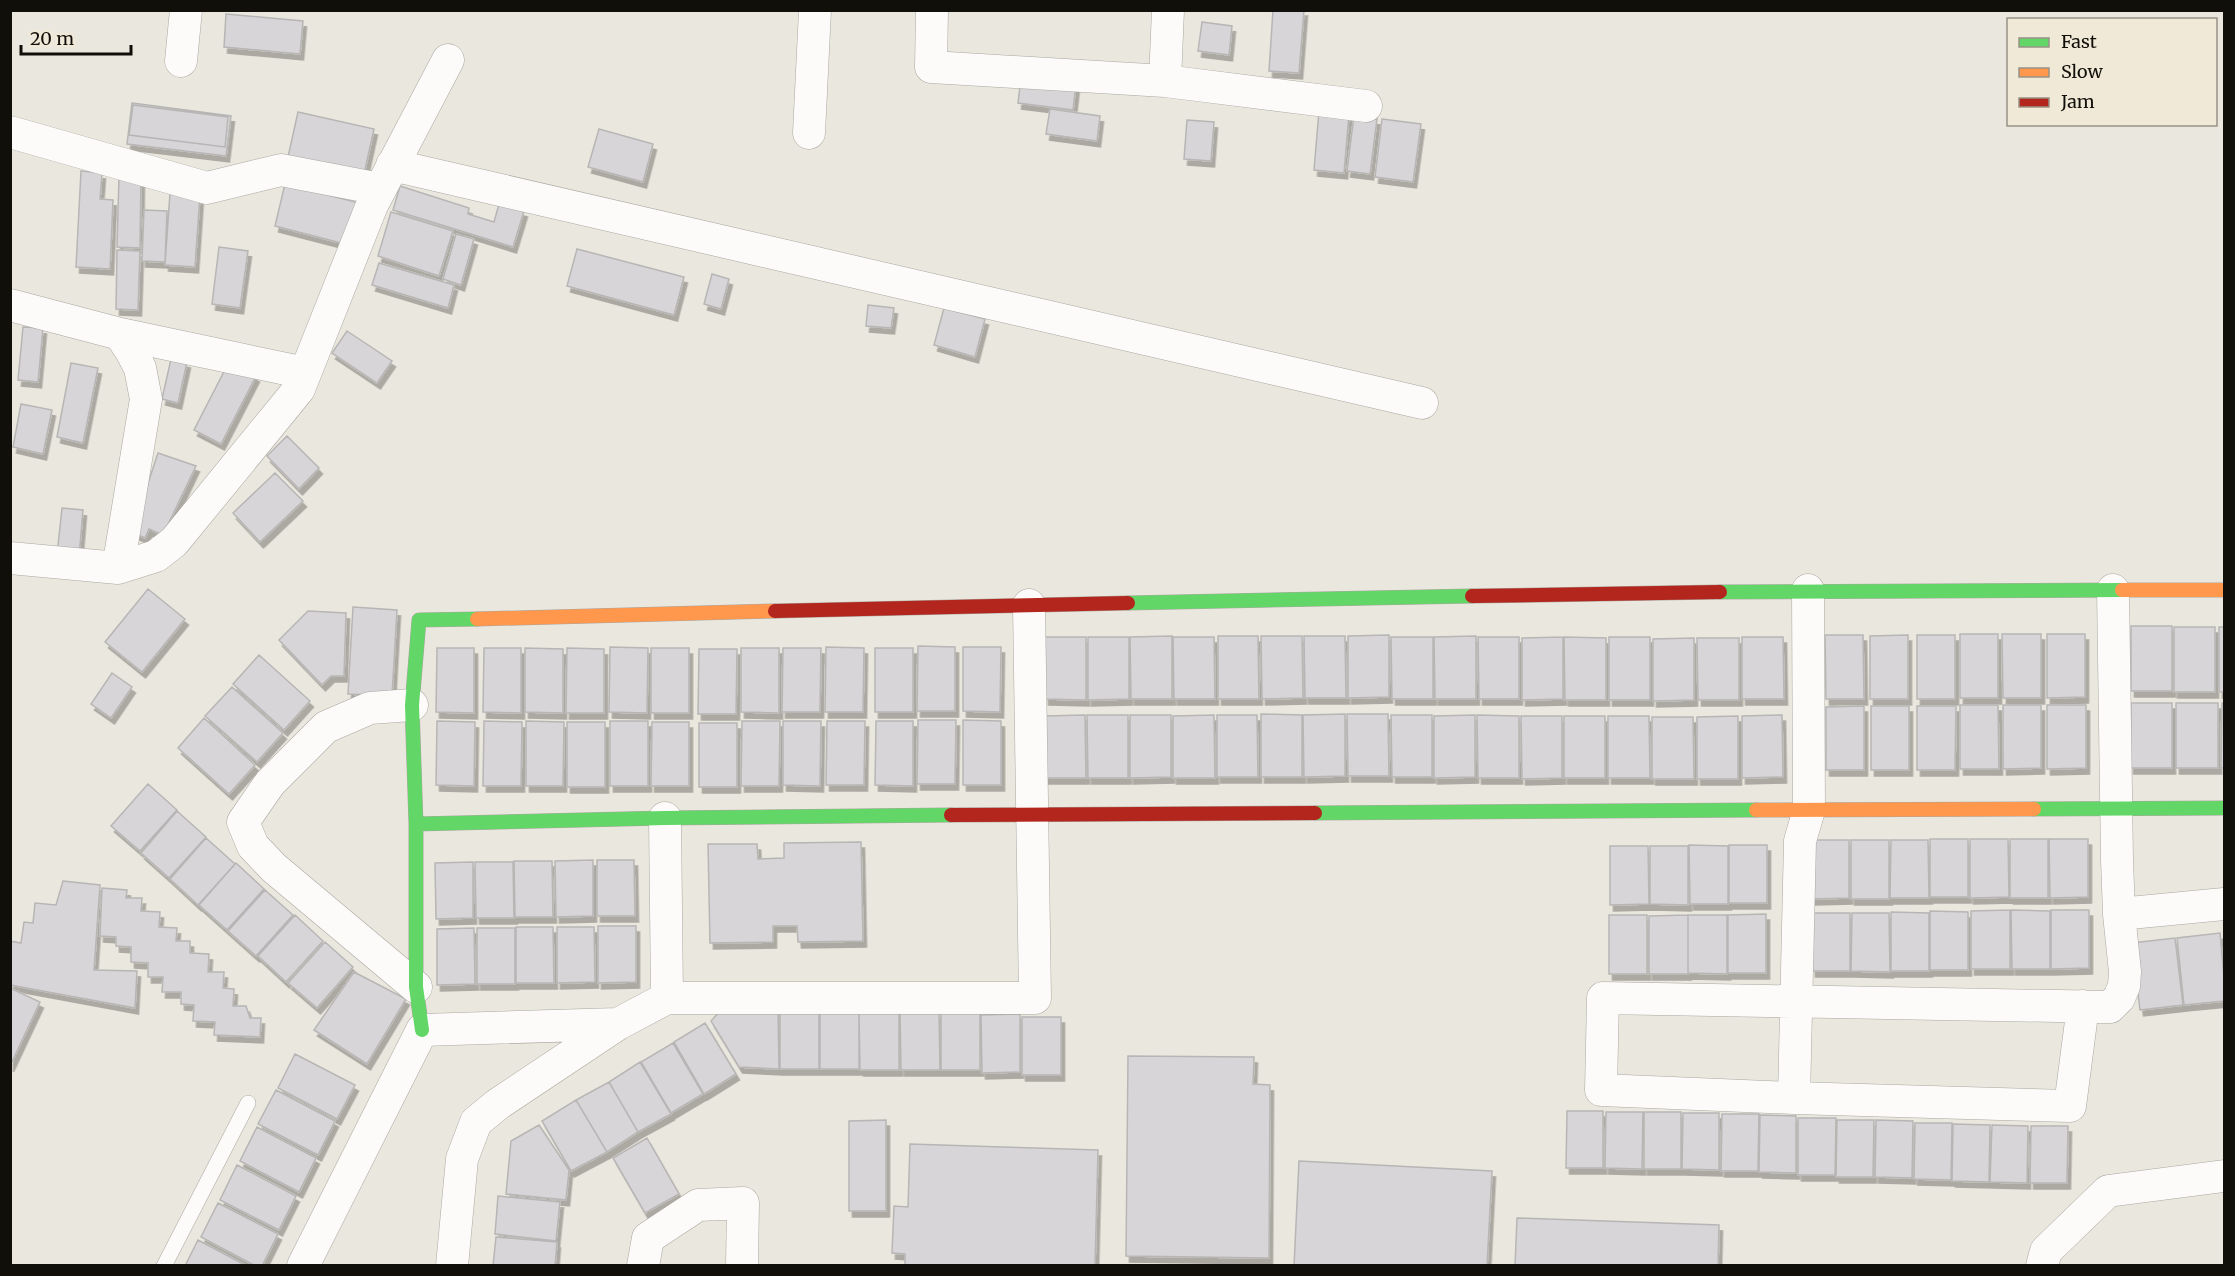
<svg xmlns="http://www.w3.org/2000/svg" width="2235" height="1276" font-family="Merriweather,serif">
  <defs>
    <filter id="shadow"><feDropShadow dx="3.5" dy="6" stdDeviation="0" flood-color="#0004"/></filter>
  </defs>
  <rect width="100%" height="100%" fill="#eae7de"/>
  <path fill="#d7d5d8" stroke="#b7b6b5" stroke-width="1.5" filter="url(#shadow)" d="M 1273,10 L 1304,10 L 1299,73 L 1269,71 Z
    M 226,14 L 303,21 L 300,54 L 224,47 Z
    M 1202,22 L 1232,26 L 1229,55 L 1198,51 Z
    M 1021,77 L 1076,84 L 1073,110 L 1018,103 Z
    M 132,103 L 231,116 L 226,156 L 127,144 Z
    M 133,105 L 228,117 L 225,147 L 129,135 Z
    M 1050,109 L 1100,116 L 1097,141 L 1046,134 Z
    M 1319,111 L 1349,114 L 1344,173 L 1314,170 Z
    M 298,112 L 374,129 L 364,174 L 288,157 Z
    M 1354,116 L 1377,119 L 1370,174 L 1347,171 Z
    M 1382,119 L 1421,124 L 1413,182 L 1375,177 Z
    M 1187,120 L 1214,122 L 1211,161 L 1184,159 Z
    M 599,129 L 653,144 L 643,182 L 588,167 Z
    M 81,171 L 102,173 L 100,199 L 113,200 L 110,269 L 76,267 Z
    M 119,176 L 141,176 L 140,248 L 117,247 Z
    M 285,184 L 359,203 L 349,245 L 275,226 Z
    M 400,186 L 469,208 L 468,214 L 494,222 L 499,204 L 524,211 L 513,247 L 393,210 Z
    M 170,193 L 200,195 L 195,267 L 165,265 Z
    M 144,210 L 167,211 L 165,262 L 142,261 Z
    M 391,212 L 453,231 L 439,276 L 378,256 Z
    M 456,234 L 474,239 L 461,285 L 443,279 Z
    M 219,247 L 248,251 L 240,308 L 212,304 Z
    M 577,249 L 684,277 L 674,315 L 567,286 Z
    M 117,250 L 140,251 L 138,310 L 116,309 Z
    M 379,263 L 454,285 L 448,308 L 372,285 Z
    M 712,274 L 729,279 L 721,309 L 704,304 Z
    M 868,305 L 894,308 L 891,328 L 866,326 Z
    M 944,308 L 985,319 L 975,357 L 934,345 Z
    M 23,327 L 43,328 L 38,382 L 18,380 Z
    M 347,331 L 392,361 L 377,383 L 332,353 Z
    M 171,359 L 187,362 L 178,403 L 162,399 Z
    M 229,362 L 256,376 L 221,444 L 194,430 Z
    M 71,363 L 98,368 L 83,443 L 57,437 Z
    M 21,404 L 52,410 L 43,454 L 13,447 Z
    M 287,436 L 319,468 L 299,489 L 267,456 Z
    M 158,453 L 196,466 L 163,535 L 149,529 L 145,538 L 132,532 Z
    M 275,473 L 303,501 L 260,542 L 233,513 Z
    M 62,508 L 83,510 L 79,557 L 57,555 Z
    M 148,589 L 185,619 L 142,672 L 105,642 Z
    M 353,607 L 397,610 L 392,696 L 348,694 Z
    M 308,611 L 346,613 L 344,676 L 331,676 L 322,685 L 279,640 Z
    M 2131,626 L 2172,626 L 2172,691 L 2131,691 Z
    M 2174,627 L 2215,627 L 2215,692 L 2174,692 Z
    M 2219,627 L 2224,627 L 2224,692 L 2219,692 Z
    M 1960,634 L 1998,634 L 1998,698 L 1960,698 Z
    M 2002,634 L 2041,634 L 2041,698 L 2003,698 Z
    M 2047,634 L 2085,634 L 2085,697 L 2047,698 Z
    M 1389,635 L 1389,697 L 1348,698 L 1348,636 Z
    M 1825,635 L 1863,635 L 1864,699 L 1826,699 Z
    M 1908,635 L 1908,699 L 1870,699 L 1870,636 Z
    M 1917,635 L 1955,635 L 1955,699 L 1917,699 Z
    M 1172,636 L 1172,699 L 1131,699 L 1130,637 Z
    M 1218,636 L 1258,636 L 1259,699 L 1218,699 Z
    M 1261,636 L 1302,636 L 1303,698 L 1262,699 Z
    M 1304,636 L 1345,636 L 1346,698 L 1305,698 Z
    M 1476,636 L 1476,699 L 1435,699 L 1434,637 Z
    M 1045,637 L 1086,637 L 1086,700 L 1045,699 Z
    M 1088,637 L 1129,637 L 1129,699 L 1088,700 Z
    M 1173,637 L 1214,637 L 1215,699 L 1174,699 Z
    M 1391,637 L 1433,637 L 1433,699 L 1392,699 Z
    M 1478,637 L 1519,637 L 1519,699 L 1479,699 Z
    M 1563,637 L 1563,699 L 1522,700 L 1522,638 Z
    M 1564,637 L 1606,638 L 1606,700 L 1565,700 Z
    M 1609,637 L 1650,637 L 1650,700 L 1609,700 Z
    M 1742,637 L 1783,637 L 1784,699 L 1742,699 Z
    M 1694,638 L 1694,700 L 1653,701 L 1653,639 Z
    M 1697,638 L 1739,638 L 1739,700 L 1698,700 Z
    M 918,646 L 955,647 L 955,711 L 917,711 Z
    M 610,647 L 648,648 L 647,713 L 609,712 Z
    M 826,647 L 864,648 L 863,712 L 825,712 Z
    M 963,647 L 1001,647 L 1000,712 L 963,711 Z
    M 437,648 L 474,648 L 474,713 L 436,712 Z
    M 484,648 L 521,648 L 521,713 L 483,712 Z
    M 525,648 L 563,649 L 563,713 L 525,712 Z
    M 567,648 L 604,649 L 604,713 L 566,713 Z
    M 651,648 L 689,648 L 689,713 L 651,713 Z
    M 741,648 L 779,648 L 779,713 L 741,712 Z
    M 783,648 L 821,648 L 820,712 L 782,712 Z
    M 875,648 L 913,648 L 913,712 L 875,712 Z
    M 699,649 L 737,649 L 736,714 L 698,714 Z
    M 259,655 L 310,701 L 284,730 L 233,684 Z
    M 112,673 L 132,687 L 111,718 L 91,704 Z
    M 232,687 L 283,733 L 257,762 L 205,716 Z
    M 2131,703 L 2172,703 L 2172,768 L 2130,768 Z
    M 2176,703 L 2218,703 L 2218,768 L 2176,768 Z
    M 2222,703 L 2224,703 L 2224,768 L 2221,768 Z
    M 1960,705 L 1998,705 L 1999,769 L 1960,769 Z
    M 2003,705 L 2041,705 L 2041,768 L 2003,769 Z
    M 2047,705 L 2086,705 L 2086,768 L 2047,769 Z
    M 1864,706 L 1864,770 L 1826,770 L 1826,707 Z
    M 1871,706 L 1909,706 L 1909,770 L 1871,770 Z
    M 1917,706 L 1956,706 L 1955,770 L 1917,770 Z
    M 1261,714 L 1302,715 L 1302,777 L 1261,777 Z
    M 1345,714 L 1345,776 L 1304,777 L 1303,715 Z
    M 1347,714 L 1388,714 L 1389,776 L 1348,776 Z
    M 1085,715 L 1086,778 L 1044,778 L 1044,716 Z
    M 1087,715 L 1128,715 L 1128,778 L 1088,778 Z
    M 1130,715 L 1171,715 L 1171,777 L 1130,778 Z
    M 1214,715 L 1215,778 L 1173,778 L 1173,716 Z
    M 1217,715 L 1257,715 L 1258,777 L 1217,777 Z
    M 1391,715 L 1432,715 L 1432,777 L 1392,777 Z
    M 1475,715 L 1475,777 L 1434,778 L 1434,716 Z
    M 1477,715 L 1519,716 L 1519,778 L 1478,778 Z
    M 1782,715 L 1783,777 L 1742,778 L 1742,716 Z
    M 1521,716 L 1562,716 L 1562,778 L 1522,779 Z
    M 1564,716 L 1605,716 L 1605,778 L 1564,778 Z
    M 1608,716 L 1649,716 L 1650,778 L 1608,778 Z
    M 1738,716 L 1738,779 L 1697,779 L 1697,717 Z
    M 1652,717 L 1693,717 L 1694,779 L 1652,779 Z
    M 204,718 L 255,765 L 229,794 L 178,748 Z
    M 918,720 L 956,720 L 955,784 L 917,784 Z
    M 963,720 L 1001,721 L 1001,785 L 963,785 Z
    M 437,721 L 475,722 L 474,786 L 436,785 Z
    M 484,721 L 522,722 L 521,786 L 483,786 Z
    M 526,721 L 564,722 L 563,786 L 526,786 Z
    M 610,721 L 648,721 L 648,786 L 610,786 Z
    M 742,721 L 780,721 L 779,786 L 741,786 Z
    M 783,721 L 821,721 L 820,786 L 783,785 Z
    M 827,721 L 865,721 L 864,785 L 826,785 Z
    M 876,721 L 913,721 L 913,786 L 875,785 Z
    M 567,722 L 605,722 L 605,787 L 567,787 Z
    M 652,722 L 689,722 L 689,786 L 651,786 Z
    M 699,723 L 737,723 L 737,787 L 699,787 Z
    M 148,784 L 177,810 L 140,851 L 111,826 Z
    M 177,811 L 206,837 L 169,878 L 141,853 Z
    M 206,838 L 235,864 L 198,905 L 170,879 Z
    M 1930,839 L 1968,839 L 1968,897 L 1930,897 Z
    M 1970,839 L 2008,839 L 2009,897 L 1970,898 Z
    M 2010,839 L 2048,839 L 2048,898 L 2010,898 Z
    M 2049,839 L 2088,839 L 2088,897 L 2050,898 Z
    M 1811,840 L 1849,840 L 1849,898 L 1811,899 Z
    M 1851,840 L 1889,840 L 1889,899 L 1851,899 Z
    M 1891,840 L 1928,840 L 1929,898 L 1890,898 Z
    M 861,842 L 863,941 L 798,942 L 797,926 L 773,926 L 773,942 L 710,943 L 708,844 L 757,844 L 758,859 L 784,858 L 784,843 Z
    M 1689,845 L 1728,846 L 1728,904 L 1690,904 Z
    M 1729,845 L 1767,845 L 1767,903 L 1729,903 Z
    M 1610,846 L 1648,846 L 1649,904 L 1610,905 Z
    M 1650,846 L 1688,846 L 1688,905 L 1650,904 Z
    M 593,860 L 593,916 L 556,917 L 555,861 Z
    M 597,860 L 634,860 L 635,916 L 597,916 Z
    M 514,861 L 552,861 L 553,917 L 515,917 Z
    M 473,862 L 473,918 L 436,919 L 435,863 Z
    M 475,862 L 513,862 L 514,918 L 476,918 Z
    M 236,863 L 264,889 L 227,930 L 199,905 Z
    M 63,881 L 100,885 L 94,970 L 137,971 L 135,1008 L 10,985 L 10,941 L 21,943 L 24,922 L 33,923 L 35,903 L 56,905 Z
    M 102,888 L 127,890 L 126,898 L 142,898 L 141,911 L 160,912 L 159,927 L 177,928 L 176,941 L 190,941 L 190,953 L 209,954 L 208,972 L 224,972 L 223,988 L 234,989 L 233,1006 L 246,1006 L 250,1018 L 261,1018 L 260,1037 L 214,1035 L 215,1022 L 193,1021 L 194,1005 L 181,1004 L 181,992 L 162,992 L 163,977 L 148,977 L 148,963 L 131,962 L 131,947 L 116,946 L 116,937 L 100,936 Z
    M 265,890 L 293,915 L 256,956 L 228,931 Z
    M 2010,910 L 2010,969 L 1971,969 L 1971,911 Z
    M 2011,910 L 2050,911 L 2050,969 L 2012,969 Z
    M 2051,910 L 2089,910 L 2089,968 L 2051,969 Z
    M 1930,911 L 1968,912 L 1968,970 L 1930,970 Z
    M 1891,912 L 1929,913 L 1929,971 L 1891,971 Z
    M 1811,913 L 1850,913 L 1850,971 L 1812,971 Z
    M 1852,913 L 1889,913 L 1890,972 L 1851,971 Z
    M 1766,914 L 1766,973 L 1728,973 L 1728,915 Z
    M 295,915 L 323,941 L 286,982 L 258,956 Z
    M 1609,915 L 1647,915 L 1647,974 L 1609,974 Z
    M 1688,915 L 1688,974 L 1649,974 L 1649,916 Z
    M 1688,915 L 1727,915 L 1727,974 L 1688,973 Z
    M 598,926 L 636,926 L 636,982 L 598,983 Z
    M 516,927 L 553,927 L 554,983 L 516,983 Z
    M 557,927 L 594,927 L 595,982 L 557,983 Z
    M 474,928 L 475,984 L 437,985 L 437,929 Z
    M 477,928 L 515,928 L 515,984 L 477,984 Z
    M 2220,933 L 2224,976 L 2224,1001 L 2184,1005 L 2177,938 Z
    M 2175,938 L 2183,1005 L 2140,1010 L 2132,943 Z
    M 325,942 L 353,967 L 317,1008 L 288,983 Z
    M 354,972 L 406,999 L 367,1064 L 314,1030 Z
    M 10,988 L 40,1002 L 10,1066 Z
    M 722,1009 L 778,1010 L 779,1069 L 739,1067 L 711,1021 Z
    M 780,1011 L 819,1011 L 819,1069 L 780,1069 Z
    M 820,1011 L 859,1011 L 859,1069 L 820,1069 Z
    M 859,1012 L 899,1012 L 899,1070 L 860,1070 Z
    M 900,1012 L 939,1012 L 940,1070 L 901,1070 Z
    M 941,1012 L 980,1012 L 980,1070 L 941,1070 Z
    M 1020,1014 L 1020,1072 L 982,1073 L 981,1015 Z
    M 1022,1017 L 1061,1017 L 1061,1075 L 1022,1075 Z
    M 705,1023 L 736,1074 L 704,1094 L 674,1042 Z
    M 673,1043 L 703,1094 L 671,1113 L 641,1062 Z
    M 295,1054 L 355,1085 L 337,1119 L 278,1088 Z
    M 1128,1056 L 1254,1057 L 1253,1084 L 1270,1085 L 1269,1258 L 1126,1256 Z
    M 640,1062 L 671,1114 L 638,1132 L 609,1082 Z
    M 609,1082 L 638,1132 L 607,1152 L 576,1100 Z
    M 276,1090 L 335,1121 L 318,1155 L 258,1124 Z
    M 576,1100 L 607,1152 L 571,1171 L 542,1121 Z
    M 1567,1111 L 1603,1111 L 1603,1168 L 1566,1168 Z
    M 1606,1112 L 1643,1112 L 1642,1169 L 1605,1168 Z
    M 1644,1112 L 1681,1112 L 1681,1169 L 1644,1169 Z
    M 1683,1113 L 1719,1113 L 1719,1170 L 1682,1169 Z
    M 1722,1114 L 1759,1114 L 1758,1171 L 1721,1171 Z
    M 1760,1115 L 1796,1116 L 1796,1173 L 1759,1172 Z
    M 1798,1118 L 1836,1118 L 1835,1175 L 1798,1175 Z
    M 886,1120 L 886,1211 L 849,1211 L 849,1121 Z
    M 1837,1120 L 1874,1120 L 1873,1177 L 1836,1177 Z
    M 1876,1120 L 1913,1121 L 1912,1178 L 1875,1177 Z
    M 1915,1123 L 1952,1123 L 1951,1180 L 1914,1179 Z
    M 1953,1124 L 1990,1125 L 1989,1182 L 1952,1181 Z
    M 539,1125 L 569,1170 L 566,1200 L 506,1194 L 511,1141 Z
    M 1992,1125 L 2028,1126 L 2027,1183 L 1990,1182 Z
    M 2031,1126 L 2068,1126 L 2067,1183 L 2030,1183 Z
    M 257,1127 L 316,1158 L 299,1192 L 240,1161 Z
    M 647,1138 L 679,1194 L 645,1213 L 613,1158 Z
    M 910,1144 L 1098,1150 L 1095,1266 L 905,1266 L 905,1254 L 892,1253 L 894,1206 L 908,1207 Z
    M 1299,1161 L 1492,1171 L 1487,1266 L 1294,1266 Z
    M 237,1165 L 296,1196 L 279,1230 L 220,1200 Z
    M 498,1196 L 560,1202 L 556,1241 L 495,1234 Z
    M 218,1203 L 278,1234 L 262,1266 L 256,1266 L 201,1237 Z
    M 1517,1218 L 1719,1225 L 1718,1266 L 1515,1266 Z
    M 496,1237 L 557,1242 L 555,1266 L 493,1266 Z
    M 198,1240 L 247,1266 L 185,1266 Z"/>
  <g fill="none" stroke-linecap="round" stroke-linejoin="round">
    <g stroke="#aaa7a0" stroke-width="16">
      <path id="lane" d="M 164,1266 L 248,1103"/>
    </g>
    <g stroke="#aaa7a0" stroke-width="33">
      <path id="street" d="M 932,10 L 931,67 L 1165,81 L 1366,106
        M 181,61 L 186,10
        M 1165,81 L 1168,10
        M 10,132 L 207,188 L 281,170 L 380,189
        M 809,133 L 815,10
        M 392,165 L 1422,403
        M 10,305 L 120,334 L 305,373
        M 10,558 L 118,568 L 156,556 L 174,542 L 299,389 L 372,205 L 448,60
        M 118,568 L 146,399 L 140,368 L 131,351 L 120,334
        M 412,705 L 370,708 L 326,727 L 270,783 L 243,822 L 253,846 L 274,868 L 416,987
        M 665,818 L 667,998
        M 2119,914 L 2224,904
        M 2083,1006 L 2070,1106 L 1794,1098 L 1601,1090 L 1603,998 L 2110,1007 L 2119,998 L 2124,986 L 2125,972 L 2119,914 L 2117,860 L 2113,590
        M 1794,1098 L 1800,841 L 1809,810 L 1808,590
        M 303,1266 L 422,1030 L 618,1024 L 667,998 L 1035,998 L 1029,605
        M 452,1266 L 462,1159 L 476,1122 L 498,1104 L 618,1024
        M 643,1266 L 648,1238 L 698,1205 L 743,1203 L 742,1266
        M 2042,1266 L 2046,1251 L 2108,1191 L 2224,1176"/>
    </g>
    <g stroke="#aaa7a0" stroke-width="15">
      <path id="fast" d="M 1720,592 L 2122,590
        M 1128,603 L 1472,596
        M 2034,809 L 2224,808
        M 1315,813 L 1756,810
        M 416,824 L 665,818 L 951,815
        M 422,1030 L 416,987 L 416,824 L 412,705 L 419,620 L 477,619"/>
    </g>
    <g stroke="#aaa7a0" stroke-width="15">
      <path id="slow" d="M 2122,590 L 2224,590
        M 477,619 L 775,611
        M 1756,810 L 2034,809"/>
    </g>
    <g stroke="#aaa7a0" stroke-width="15">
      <path id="jam" d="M 1472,596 L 1720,592
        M 775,611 L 1128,603
        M 951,815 L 1315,813"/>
    </g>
    <use href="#lane" stroke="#fcfbfa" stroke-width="15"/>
    <use href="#street" stroke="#fcfbfa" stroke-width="32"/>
    <use href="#fast" stroke="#63d668" stroke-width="14"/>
    <use href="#slow" stroke="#ff974d" stroke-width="14"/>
    <use href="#jam" stroke="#b3261e" stroke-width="14"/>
  </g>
  <rect width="2235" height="1276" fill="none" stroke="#110f09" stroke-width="24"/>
  <rect x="2007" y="18" width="210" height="108" fill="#f0e9d8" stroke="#979285" stroke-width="1.5"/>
  <rect x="2019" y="38" width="30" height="9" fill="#63d668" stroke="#979285" stroke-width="1.5"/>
  <text x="2061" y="48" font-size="18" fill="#110f09">Fast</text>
  <rect x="2019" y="68" width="30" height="9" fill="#ff974d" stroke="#979285" stroke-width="1.5"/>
  <text x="2061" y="78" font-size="18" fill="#110f09">Slow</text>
  <rect x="2019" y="98" width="30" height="9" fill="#b3261e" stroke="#979285" stroke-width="1.5"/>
  <text x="2061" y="108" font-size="18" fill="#110f09">Jam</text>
  <path d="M21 45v9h110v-9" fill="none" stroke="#110f09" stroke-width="3"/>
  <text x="30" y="45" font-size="18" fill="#110f09" stroke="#f0e9d8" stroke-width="4.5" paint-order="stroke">20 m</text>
</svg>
